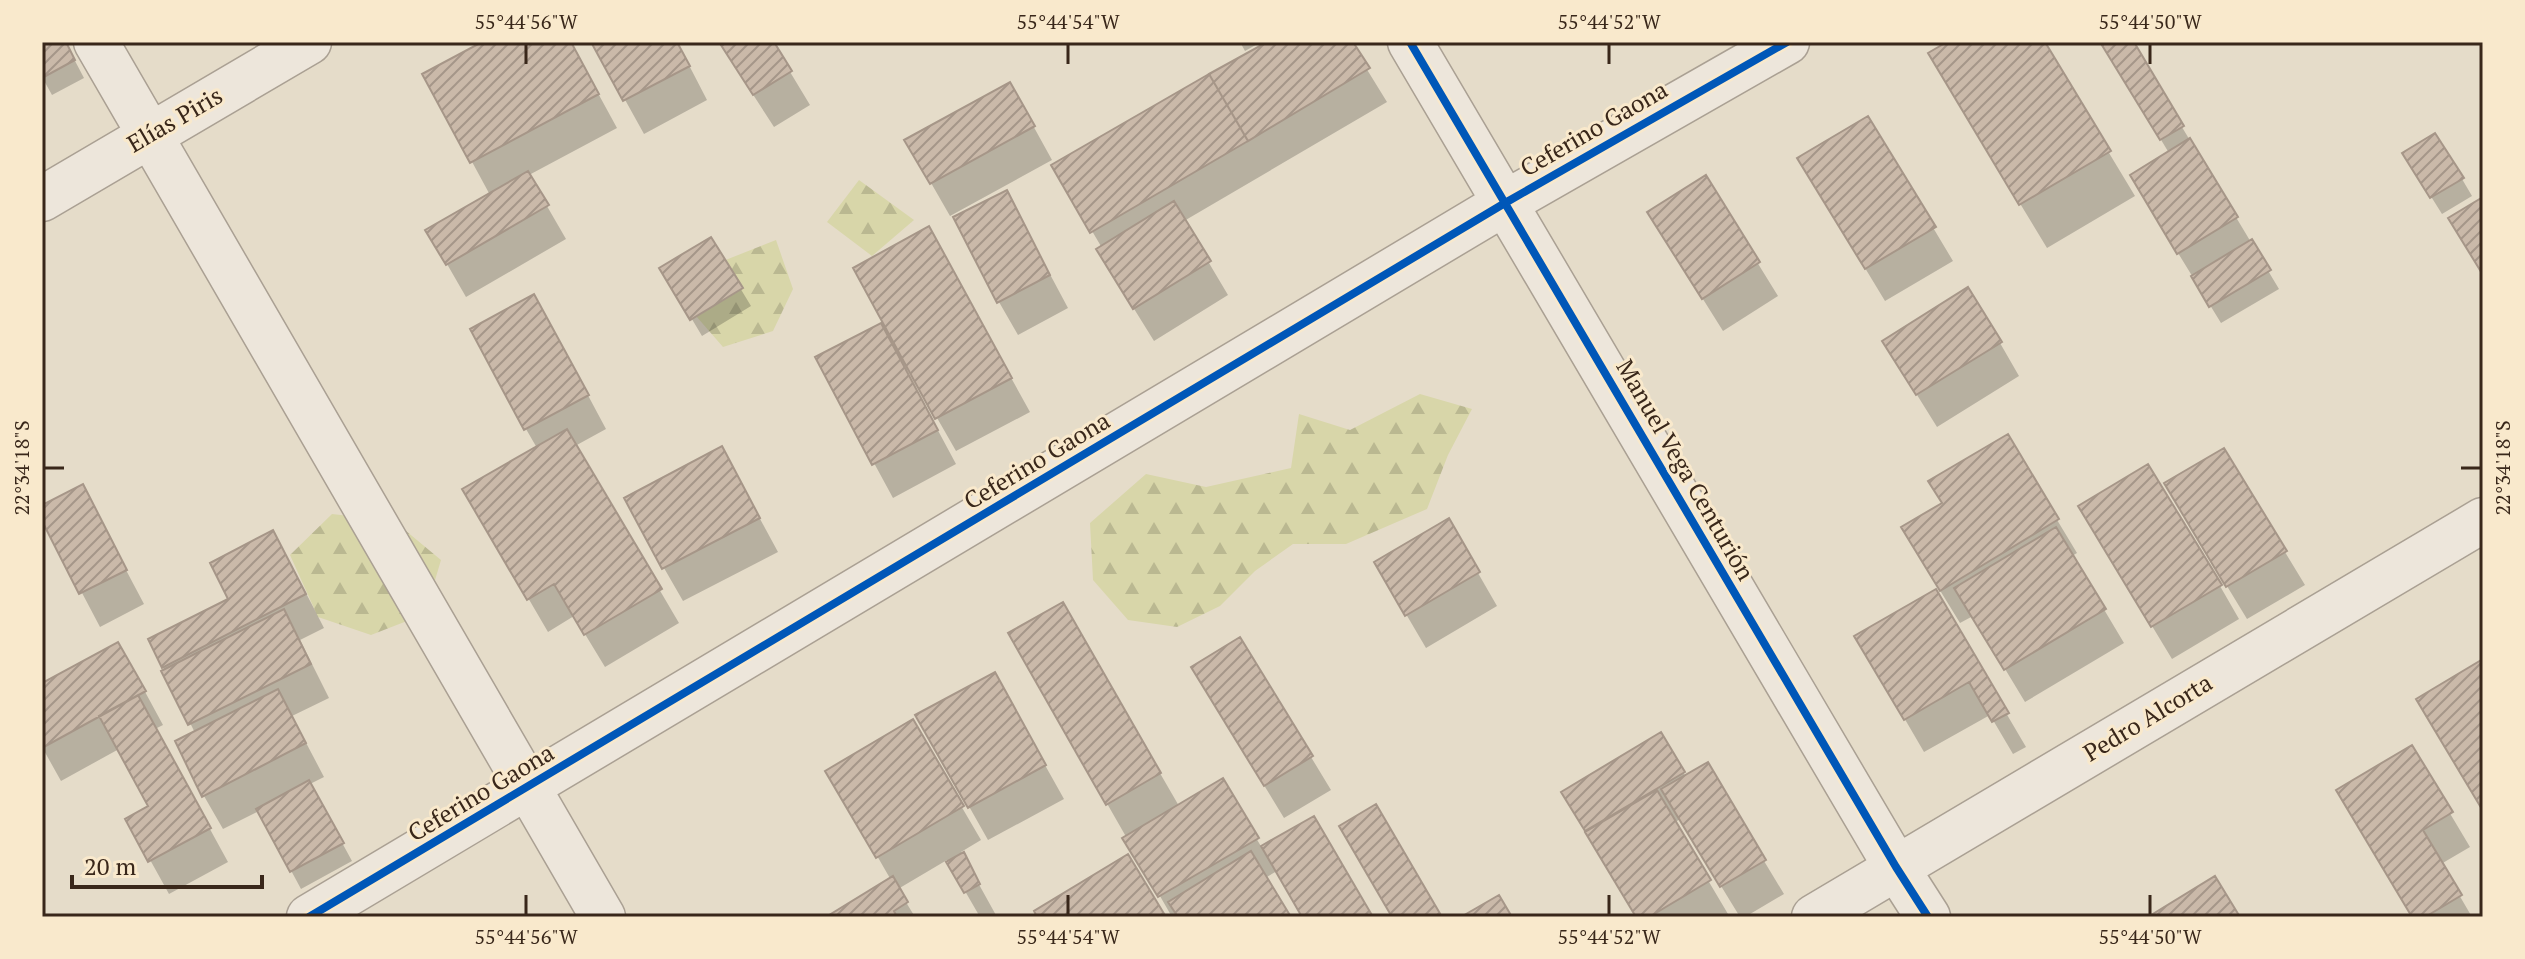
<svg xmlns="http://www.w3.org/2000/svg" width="2525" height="959" font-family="'PT Serif',serif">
  <defs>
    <pattern id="forest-firs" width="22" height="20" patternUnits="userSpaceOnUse" patternTransform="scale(2)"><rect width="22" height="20" fill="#d8d6a9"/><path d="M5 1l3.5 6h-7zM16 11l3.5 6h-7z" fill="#bab891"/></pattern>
    <pattern id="building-hatch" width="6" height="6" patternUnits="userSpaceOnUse" patternTransform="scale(2)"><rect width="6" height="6" fill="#cab9a9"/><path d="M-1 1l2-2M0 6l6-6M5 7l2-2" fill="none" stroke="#a59689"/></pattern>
  </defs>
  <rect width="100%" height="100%" fill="#e5dcc9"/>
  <path fill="url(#forest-firs)" d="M 859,180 L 914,220 L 872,256 L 827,222 Z
    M 776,240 L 793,289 L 773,331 L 723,347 L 689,308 L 723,261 Z
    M 1420,394 L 1472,409 L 1448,455 L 1427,509 L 1346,544 L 1293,544 L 1255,571 L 1220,606 L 1177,627 L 1128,620 L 1093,580 L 1090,523 L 1146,474 L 1206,487 L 1291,468 L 1299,414 L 1350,430 Z
    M 332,514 L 394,521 L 441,560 L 425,614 L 371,635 L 318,617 L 290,555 Z"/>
  <path fill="#0003" d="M 42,42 L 65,42 L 84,78 L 52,95 L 42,77 Z
    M 486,42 L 570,42 L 617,128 L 529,175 L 566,239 L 466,297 L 428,231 L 490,195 L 425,75 Z
    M 593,42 L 677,42 L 707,100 L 644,134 Z
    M 719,42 L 772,42 L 810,105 L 774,127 Z
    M 1240,42 L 1261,42 L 1245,51 Z
    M 1274,42 L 1350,42 L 1387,102 L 1184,221 L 1228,295 L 1154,341 L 1118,283 L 1102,248 L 1054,166 Z
    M 1950,42 L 2042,42 L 2135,196 L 2047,248 L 1956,98 Z
    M 2102,42 L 2131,42 L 2279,289 L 2221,323 L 2151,209 L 2169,153 Z
    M 1010,84 L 1052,160 L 950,216 L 907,141 Z
    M 1868,119 L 1953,261 L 1885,301 L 1819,192 Z
    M 2415,171 L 2462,179 L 2472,196 L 2442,214 Z
    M 1705,178 L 1778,296 L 1723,331 L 1669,245 Z
    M 1006,192 L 1068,308 L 1018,335 L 999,302 Z
    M 711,240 L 751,306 L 702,336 L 662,269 Z
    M 947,262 L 1030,412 L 956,451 L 909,369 L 906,371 L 956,464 L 893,498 L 817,358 L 885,323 Z
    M 553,330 L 606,429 L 575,446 L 679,623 L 605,667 L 574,616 L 548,632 L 465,490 L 537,448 L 526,429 Z
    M 2000,343 L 2019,376 L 1937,427 L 1904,374 Z
    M 2007,437 L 2077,553 L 2072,556 L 2124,643 L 2025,702 L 1973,616 L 1960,623 L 1922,561 L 1944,504 Z
    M 2223,450 L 2305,585 L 2247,619 L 2185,517 Z
    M 740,482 L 778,552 L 683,601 L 664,568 Z
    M 82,487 L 144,604 L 100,627 L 42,517 L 42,507 Z
    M 1448,521 L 1497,606 L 1426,648 L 1376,563 Z
    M 2100,540 L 2220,586 L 2239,619 L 2172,659 Z
    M 292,566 L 324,628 L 300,640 L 329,698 L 292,716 L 324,777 L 310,784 L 352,861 L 301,889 L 259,811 L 223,829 L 204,796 L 195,733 L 150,640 Z
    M 1935,592 L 2026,747 L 2013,754 L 1990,715 L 1924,752 L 1857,637 Z
    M 1062,604 L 1179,806 L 1222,781 L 1262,848 L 1371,917 L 1304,917 L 1277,871 L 1265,878 L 1289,917 L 1172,917 L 1010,634 Z
    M 1240,640 L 1331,790 L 1284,818 L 1212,700 Z
    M 137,677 L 163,725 L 155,729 L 228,862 L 169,894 L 128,820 L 151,807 L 119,749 L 61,781 L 42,747 L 42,685 Z
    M 1013,708 L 1064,799 L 988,840 L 918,716 Z
    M 912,722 L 981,840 L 961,852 L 997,917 L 980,917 L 947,860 L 898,889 L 915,917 L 830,917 L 891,880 L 828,771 Z
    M 1660,734 L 1686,777 L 1764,861 L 1784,894 L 1745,917 L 1740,917 L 1680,819 L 1674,823 L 1728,914 L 1723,917 L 1638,917 L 1583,825 Z
    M 2411,748 L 2470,847 L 2441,864 L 2472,917 L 2414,917 Z"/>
  <path fill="url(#building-hatch)" stroke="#a69688" stroke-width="2" d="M 42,42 L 66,42 L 75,60 L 42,78 Z
    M 482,42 L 571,42 L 599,94 L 470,163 L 422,74 Z
    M 591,42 L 677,42 L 690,66 L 623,101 Z
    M 719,42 L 774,42 L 792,71 L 753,95 Z
    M 1267,42 L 1353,42 L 1370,68 L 1248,141 L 1209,74 Z
    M 1947,42 L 2045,42 L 2111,151 L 2019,205 L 1928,53 Z
    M 2100,42 L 2134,42 L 2184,126 L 2160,140 Z
    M 1209,74 L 1248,141 L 1090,233 L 1051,165 Z
    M 1010,82 L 1035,126 L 930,184 L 904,140 Z
    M 1868,116 L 1936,227 L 1865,269 L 1797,158 Z
    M 2435,133 L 2464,178 L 2430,198 L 2402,153 Z
    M 2190,138 L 2238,217 L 2177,254 L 2130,175 Z
    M 528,171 L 549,205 L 446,265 L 425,230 Z
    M 1706,175 L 1760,262 L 1702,299 L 1647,212 Z
    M 1007,190 L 1050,275 L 997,303 L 953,217 Z
    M 2483,197 L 2483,275 L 2448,218 Z
    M 1174,201 L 1211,261 L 1133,309 L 1096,249 Z
    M 929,226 L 1012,378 L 935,419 L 853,268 Z
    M 711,237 L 743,288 L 690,320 L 659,268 Z
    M 2252,239 L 2271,270 L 2209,307 L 2191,276 Z
    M 1968,287 L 2002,342 L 1916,395 L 1882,341 Z
    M 534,294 L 589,395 L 524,430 L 470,329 Z
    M 881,323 L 938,430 L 872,465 L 815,357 Z
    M 567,429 L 662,589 L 584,635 L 554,584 L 527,600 L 462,489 Z
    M 2008,434 L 2059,519 L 1940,591 L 1901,527 L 1942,503 L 1928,481 Z
    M 722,446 L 760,518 L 662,569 L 624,498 Z
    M 2224,448 L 2287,551 L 2226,587 L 2164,483 Z
    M 2148,464 L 2222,585 L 2151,627 L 2078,506 Z
    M 83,484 L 127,570 L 79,594 L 42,521 L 42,505 Z
    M 1449,518 L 1480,572 L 1405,616 L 1374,562 Z
    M 2056,527 L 2106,609 L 2004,670 L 1954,588 Z
    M 273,530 L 306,594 L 162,668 L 148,639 L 228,599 L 210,563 Z
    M 1936,589 L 2009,713 L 1992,722 L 1969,682 L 1904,720 L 1854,636 Z
    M 1063,602 L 1161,773 L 1106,805 L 1008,633 Z
    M 284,609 L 311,664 L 188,725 L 161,671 Z
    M 1240,637 L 1313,756 L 1264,786 L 1191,667 Z
    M 118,642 L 146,691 L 42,748 L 42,683 Z
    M 2483,659 L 2483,811 L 2416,699 Z
    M 995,672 L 1046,765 L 968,808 L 915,715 Z
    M 278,689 L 306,743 L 202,797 L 175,741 Z
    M 138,695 L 211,828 L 148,862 L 125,819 L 148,806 L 99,716 Z
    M 913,719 L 964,806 L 876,858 L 825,771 Z
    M 1661,732 L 1685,772 L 1585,831 L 1561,792 Z
    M 2412,745 L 2453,812 L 2423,830 L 2462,895 L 2425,917 L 2412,917 L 2336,790 Z
    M 1708,762 L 1766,860 L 1720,887 L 1661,789 Z
    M 1223,778 L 1259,838 L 1158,897 L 1122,838 Z
    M 309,780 L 344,843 L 290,872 L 256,809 Z
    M 1657,790 L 1711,880 L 1649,917 L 1636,917 L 1585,832 Z
    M 1376,804 L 1442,917 L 1392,917 L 1339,826 Z
    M 1314,816 L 1373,917 L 1302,917 L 1261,846 Z
    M 1251,851 L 1291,917 L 1178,917 L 1168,902 Z
    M 964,852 L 980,884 L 964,893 L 946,862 Z
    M 1128,854 L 1166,917 L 1037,917 L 1034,911 Z
    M 893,876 L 908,902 L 894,911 L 897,917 L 826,917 Z
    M 2215,876 L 2240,917 L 2148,917 Z
    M 1499,895 L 1512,917 L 1461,917 Z"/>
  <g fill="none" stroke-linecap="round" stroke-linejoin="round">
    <g stroke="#aaa093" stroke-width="47">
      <path id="minor" d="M 96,42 L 603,917
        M 1410,42 L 1896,867 L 1928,917
        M 42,199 L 309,42
        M 309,917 L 1505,203 L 1787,42
        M 1814,917 L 2483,520"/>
    </g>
    <use href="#minor" stroke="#ede6db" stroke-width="44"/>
    <g stroke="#f9e9cc" stroke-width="13">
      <path id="cycleway" d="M 1410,42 L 1896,867 L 1928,917
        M 309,917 L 1505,203 L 1787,42"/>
    </g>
    <use href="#cycleway" stroke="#0057b8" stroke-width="8"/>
  </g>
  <path fill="none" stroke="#39271a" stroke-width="3" d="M 526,44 L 526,64M 1068,44 L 1068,64M 1609,44 L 1609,64M 2150,44 L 2150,64M 44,468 L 64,468M 2461,468 L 2481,468M 526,895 L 526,915M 1068,895 L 1068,915M 1609,895 L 1609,915M 2150,895 L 2150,915"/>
  <g text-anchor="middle" stroke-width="6" stroke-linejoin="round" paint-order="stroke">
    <g font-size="24" fill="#39271a" stroke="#f9e9cc">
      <text transform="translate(175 120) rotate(-30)" y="8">Elías Piris</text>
      <text transform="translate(1594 129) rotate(-30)" y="8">Ceferino Gaona</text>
      <text transform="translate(1037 461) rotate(-31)" y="8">Ceferino Gaona</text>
      <text transform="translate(1685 470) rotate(60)" y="8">Manuel Vega Centurión</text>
      <text transform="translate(2148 718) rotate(-31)" y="8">Pedro Alcorta</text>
      <text transform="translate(481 793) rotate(-31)" y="8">Ceferino Gaona</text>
    </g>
  </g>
  <rect width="2525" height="959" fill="none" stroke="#f9e9cc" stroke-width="88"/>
  <path d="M72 875v12h190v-12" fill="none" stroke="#39271a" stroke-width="4"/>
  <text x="84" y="875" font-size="24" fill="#39271a" stroke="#f9e9cc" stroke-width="6" paint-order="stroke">20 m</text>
  <rect x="44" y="44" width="2437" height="871" fill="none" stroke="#39271a" stroke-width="3"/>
  <g font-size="20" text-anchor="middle" fill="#39271a">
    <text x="526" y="29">55°44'56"W</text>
    <text x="1068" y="29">55°44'54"W</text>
    <text x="1609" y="29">55°44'52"W</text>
    <text x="2150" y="29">55°44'50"W</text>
    <text transform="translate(22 468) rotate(-90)" y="7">22°34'18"S</text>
    <text transform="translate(2503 468) rotate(-90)" y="7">22°34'18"S</text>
    <text x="526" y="944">55°44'56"W</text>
    <text x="1068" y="944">55°44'54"W</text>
    <text x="1609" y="944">55°44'52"W</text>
    <text x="2150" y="944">55°44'50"W</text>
  </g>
</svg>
